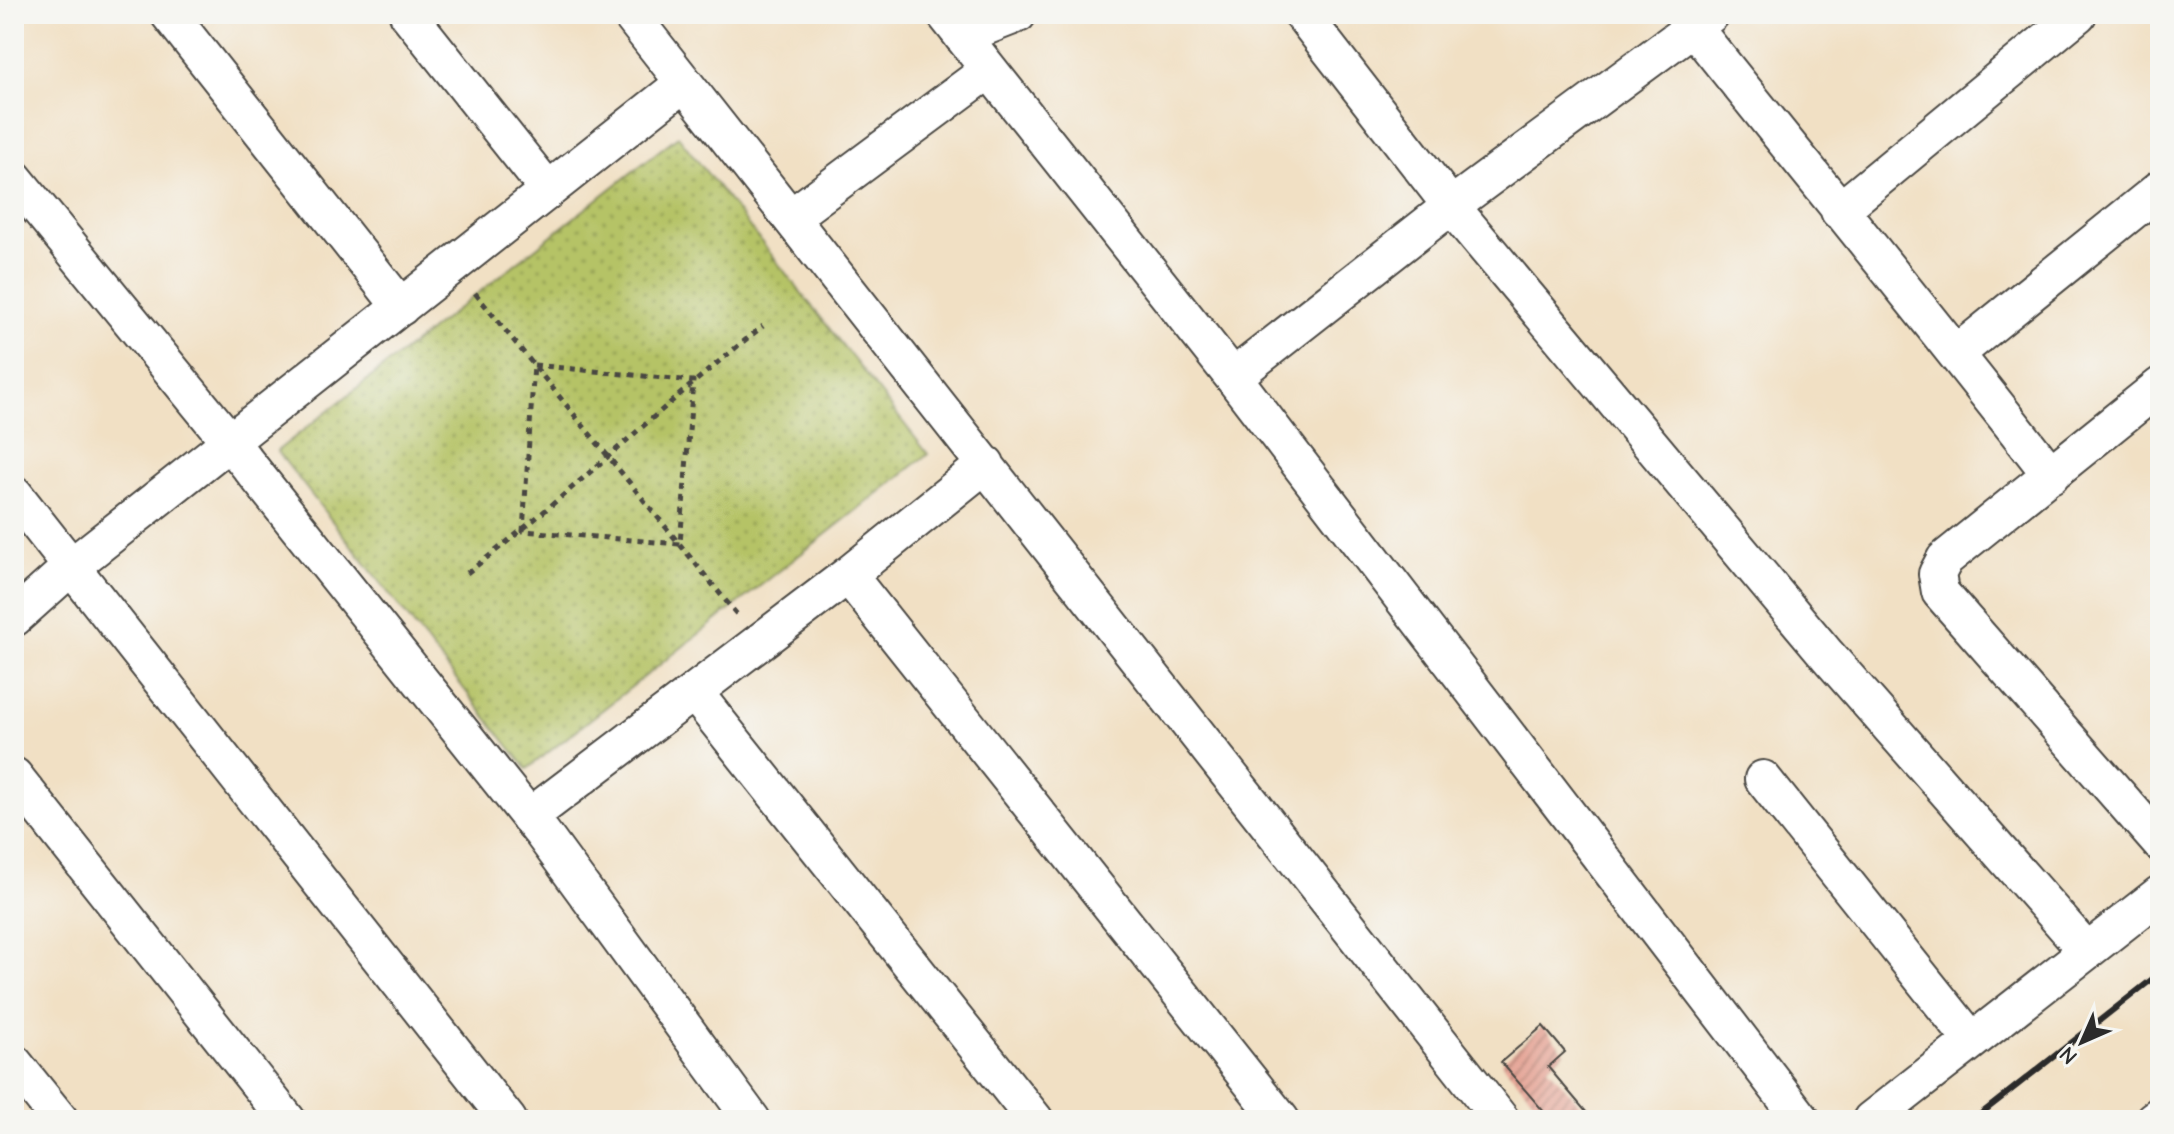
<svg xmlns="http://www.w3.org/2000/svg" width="2174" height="1134" font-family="'Comic Neue',sans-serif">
  <defs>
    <pattern id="grass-dots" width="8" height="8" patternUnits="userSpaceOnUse" patternTransform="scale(2)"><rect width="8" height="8" fill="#b5c366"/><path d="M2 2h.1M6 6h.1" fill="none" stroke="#939f54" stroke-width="1.8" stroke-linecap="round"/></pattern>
    <pattern id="building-hatch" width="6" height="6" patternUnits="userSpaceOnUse" patternTransform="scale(2)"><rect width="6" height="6" fill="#e5a394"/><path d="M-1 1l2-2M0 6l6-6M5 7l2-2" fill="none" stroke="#ba8579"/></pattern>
  </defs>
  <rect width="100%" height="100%" fill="#f6f6f2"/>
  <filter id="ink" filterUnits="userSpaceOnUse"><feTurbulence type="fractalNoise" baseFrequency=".0125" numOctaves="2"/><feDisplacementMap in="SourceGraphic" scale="16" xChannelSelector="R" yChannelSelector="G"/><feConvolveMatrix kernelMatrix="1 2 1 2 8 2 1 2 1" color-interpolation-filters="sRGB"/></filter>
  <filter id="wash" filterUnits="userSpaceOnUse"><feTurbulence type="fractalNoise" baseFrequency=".006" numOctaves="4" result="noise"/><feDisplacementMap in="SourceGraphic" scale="32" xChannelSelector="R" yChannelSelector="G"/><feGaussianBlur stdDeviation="1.8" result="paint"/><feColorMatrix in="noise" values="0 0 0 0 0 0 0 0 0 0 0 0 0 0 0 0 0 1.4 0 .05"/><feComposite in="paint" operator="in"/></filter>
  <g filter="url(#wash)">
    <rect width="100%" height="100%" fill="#f1e0c4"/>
    <path fill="url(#grass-dots)" stroke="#707748" stroke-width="2" d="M 678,136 L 928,454 L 527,769 L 277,451 Z"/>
    <g id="blocks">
      <path fill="url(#building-hatch)" d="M 1543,1026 L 1565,1052 L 1548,1067 L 1593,1120 L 1551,1120 L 1501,1062 Z"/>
    </g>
  </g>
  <g filter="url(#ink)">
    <use href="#blocks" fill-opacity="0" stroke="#494642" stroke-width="2"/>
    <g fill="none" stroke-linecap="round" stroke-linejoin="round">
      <g stroke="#494642" stroke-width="40">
        <path id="minor" d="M 169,14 L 401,307
          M 408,14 L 548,190
          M 630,14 L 1501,1120
          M 945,14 L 1233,377 L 1802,1120
          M 1302,14 L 1451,206 L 1827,655 L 2087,951
          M 1694,28 C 1813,177 1934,324 2051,475
          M 962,36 L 1018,14
          M 14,178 L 230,442 L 542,833 L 752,1120
          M 1839,211 L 2078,14
          M 791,217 L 989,70
          M 1957,353 L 2160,189
          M 1233,377 L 1451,206 L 1711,14
          M 2160,386 L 1945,559 L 1937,574 L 1940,592 L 2160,843
          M 14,494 L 508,1120
          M 848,575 L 1281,1120
          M 14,618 L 72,566 L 684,83
          M 694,692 L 1035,1120
          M 14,776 L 287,1120
          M 1763,779 L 1972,1041
          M 529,817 L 848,575 L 986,464
          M 14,1063 L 60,1120
          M 1871,1120 L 2160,894
          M 2153,1120 L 2160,1115"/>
      </g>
      <path stroke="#494642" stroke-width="5" stroke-dasharray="6 6" stroke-linecap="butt" d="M 475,293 L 739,617
        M 534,365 L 693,381 L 680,544 L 523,531 Z
        M 467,573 C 570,495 662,405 763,326"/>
      <use href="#minor" stroke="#fff" stroke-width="36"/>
      <path stroke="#2b2b2b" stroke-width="6" d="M 1973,1120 L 2160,973"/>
    </g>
  </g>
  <rect width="2174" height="1134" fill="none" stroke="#f6f6f2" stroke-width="48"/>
  <g transform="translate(2082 1042) rotate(225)" stroke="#f6f6f2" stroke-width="6" paint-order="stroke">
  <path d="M0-6L14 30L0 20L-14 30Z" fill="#2b2b2b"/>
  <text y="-12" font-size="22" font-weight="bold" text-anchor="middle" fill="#2b2b2b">N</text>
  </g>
</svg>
